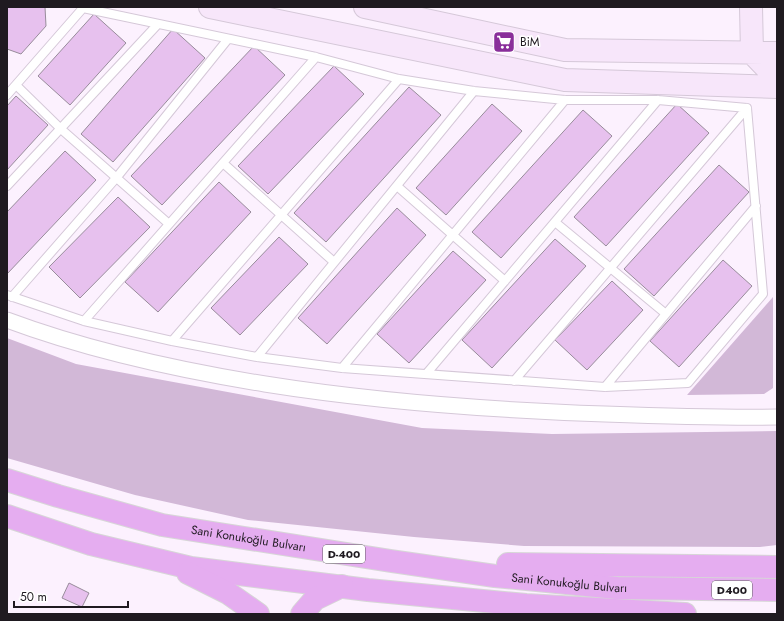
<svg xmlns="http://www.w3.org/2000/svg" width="784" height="621" font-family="Jost,sans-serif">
  <rect width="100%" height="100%" fill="#fcf1fe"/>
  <path fill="#d2b8d7" d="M 773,297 L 773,388 L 764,394 L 687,395 Z
    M 7,338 L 76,364 L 422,428 L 552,434 L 777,431 L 777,545 L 760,547 L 524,546 L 414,537 L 248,520 L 135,495 L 7,458 Z"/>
  <path fill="#e7c1ee" stroke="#988c9b" d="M 7,7 L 45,7 L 46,26 L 21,54 L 7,49 Z
    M 94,14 L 126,43 L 70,105 L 38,76 Z
    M 173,29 L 205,58 L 113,162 L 81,134 Z
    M 254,46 L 285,75 L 162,205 L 131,176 Z
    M 334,66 L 364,94 L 268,194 L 238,166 Z
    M 409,87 L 441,115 L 326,242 L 294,213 Z
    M 16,96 L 48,125 L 7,170 L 7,106 Z
    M 492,104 L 522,131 L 446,215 L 416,188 Z
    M 677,104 L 709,133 L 606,246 L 574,217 Z
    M 583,110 L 612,136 L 501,258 L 472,232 Z
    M 65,151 L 96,180 L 7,274 L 7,212 Z
    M 719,165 L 749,192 L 654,296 L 624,269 Z
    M 219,182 L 251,212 L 158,312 L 125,282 Z
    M 118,197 L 150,227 L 80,298 L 49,267 Z
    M 397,208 L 426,235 L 327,344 L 298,318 Z
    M 279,237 L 308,264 L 240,335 L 211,308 Z
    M 555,239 L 586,266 L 492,368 L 462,340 Z
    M 453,251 L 486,280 L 409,363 L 377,334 Z
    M 723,260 L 752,286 L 679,367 L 650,341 Z
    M 612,281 L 643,310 L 587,370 L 555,340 Z
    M 69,583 L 89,593 L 82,607 L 62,598 Z"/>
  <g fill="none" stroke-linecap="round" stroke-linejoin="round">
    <g stroke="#d5c8d8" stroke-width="10">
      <path id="lane" d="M 16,85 L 61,129 L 169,224
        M 7,95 L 83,8 L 316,57 L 399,79 L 474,91 L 565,100 L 658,100 L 747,108 L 763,294 L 688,383 L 605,387 L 342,368 L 257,357 L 172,341 L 84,321 L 7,295
        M 223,163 L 334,262
        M 7,186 L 158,24
        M 397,186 L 505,281
        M 555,222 L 666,314
        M 12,297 L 117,177 L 228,39
        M 84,321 L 316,57
        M 172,341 L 399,79
        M 257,357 L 474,91
        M 342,368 L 565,100
        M 427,373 L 658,100
        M 514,381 L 747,108
        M 605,387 L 756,206"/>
    </g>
    <g stroke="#d5c8d8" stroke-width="17">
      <path id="street" d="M 7,320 C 90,351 178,370 265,384 C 378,402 490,410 605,414 C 662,416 719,418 777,417"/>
    </g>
    <g stroke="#d5c8d8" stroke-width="24">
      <path id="secondary" d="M 210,7 L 565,80 L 777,87
        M 365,7 L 565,50 L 777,53
        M 751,7 L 752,53 L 777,79"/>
    </g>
    <g stroke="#d7d6d7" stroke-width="24">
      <g id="highway">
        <path id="s1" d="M 7,480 L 58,496 L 162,525 L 391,561 L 495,576 L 617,588 L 777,590"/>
        <path d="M 7,516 L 91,544 L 191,568 L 368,590 L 526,605 L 685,614"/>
        <path d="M 508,564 L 777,567"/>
        <path d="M 188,573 L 228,593 L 258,614"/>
        <path d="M 302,614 L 315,599 L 342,586"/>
      </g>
    </g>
    <use href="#lane" stroke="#fff" stroke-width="8"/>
    <use href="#street" stroke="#fff" stroke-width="15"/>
    <use href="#secondary" stroke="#f7e6fa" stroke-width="22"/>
    <use href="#highway" stroke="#e5adf0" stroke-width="22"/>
  </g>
  <defs>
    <g id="supermarket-square" transform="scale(1.15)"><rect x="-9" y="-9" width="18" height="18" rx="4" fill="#892e9a" stroke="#fff"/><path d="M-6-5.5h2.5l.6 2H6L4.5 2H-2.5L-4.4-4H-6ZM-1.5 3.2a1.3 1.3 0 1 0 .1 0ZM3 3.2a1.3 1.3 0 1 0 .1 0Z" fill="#fff"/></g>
  </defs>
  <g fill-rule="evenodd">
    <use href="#supermarket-square" x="504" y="42"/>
  </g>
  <g text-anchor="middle" stroke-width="3" stroke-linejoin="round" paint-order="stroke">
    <g fill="#fff" stroke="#625f63" stroke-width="1">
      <rect x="323" y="545" width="42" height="18" rx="3"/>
      <rect x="712" y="581" width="40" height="18" rx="3"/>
    </g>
    <g font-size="11" font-weight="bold" fill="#1f1a20">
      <text x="344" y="558">D-400</text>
      <text x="732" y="594">D400</text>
    </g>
    <g font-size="12" fill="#1f1a20" stroke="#fff" text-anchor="start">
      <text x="520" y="46">BiM</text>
    </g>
    <g font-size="12" fill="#1f1a20" stroke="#fff">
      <text dy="4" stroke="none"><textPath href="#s1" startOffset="249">Sani Konukoğlu Bulvarı</textPath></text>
      <text dy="4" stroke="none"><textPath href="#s1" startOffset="573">Sani Konukoğlu Bulvarı</textPath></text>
    </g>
  </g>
  <rect width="784" height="621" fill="none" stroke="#1f1a20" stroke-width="16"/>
  <path d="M14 601v6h114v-6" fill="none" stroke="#1f1a20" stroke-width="2"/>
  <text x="20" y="601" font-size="12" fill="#1f1a20" stroke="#ffffff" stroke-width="3" paint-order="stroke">50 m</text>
</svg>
